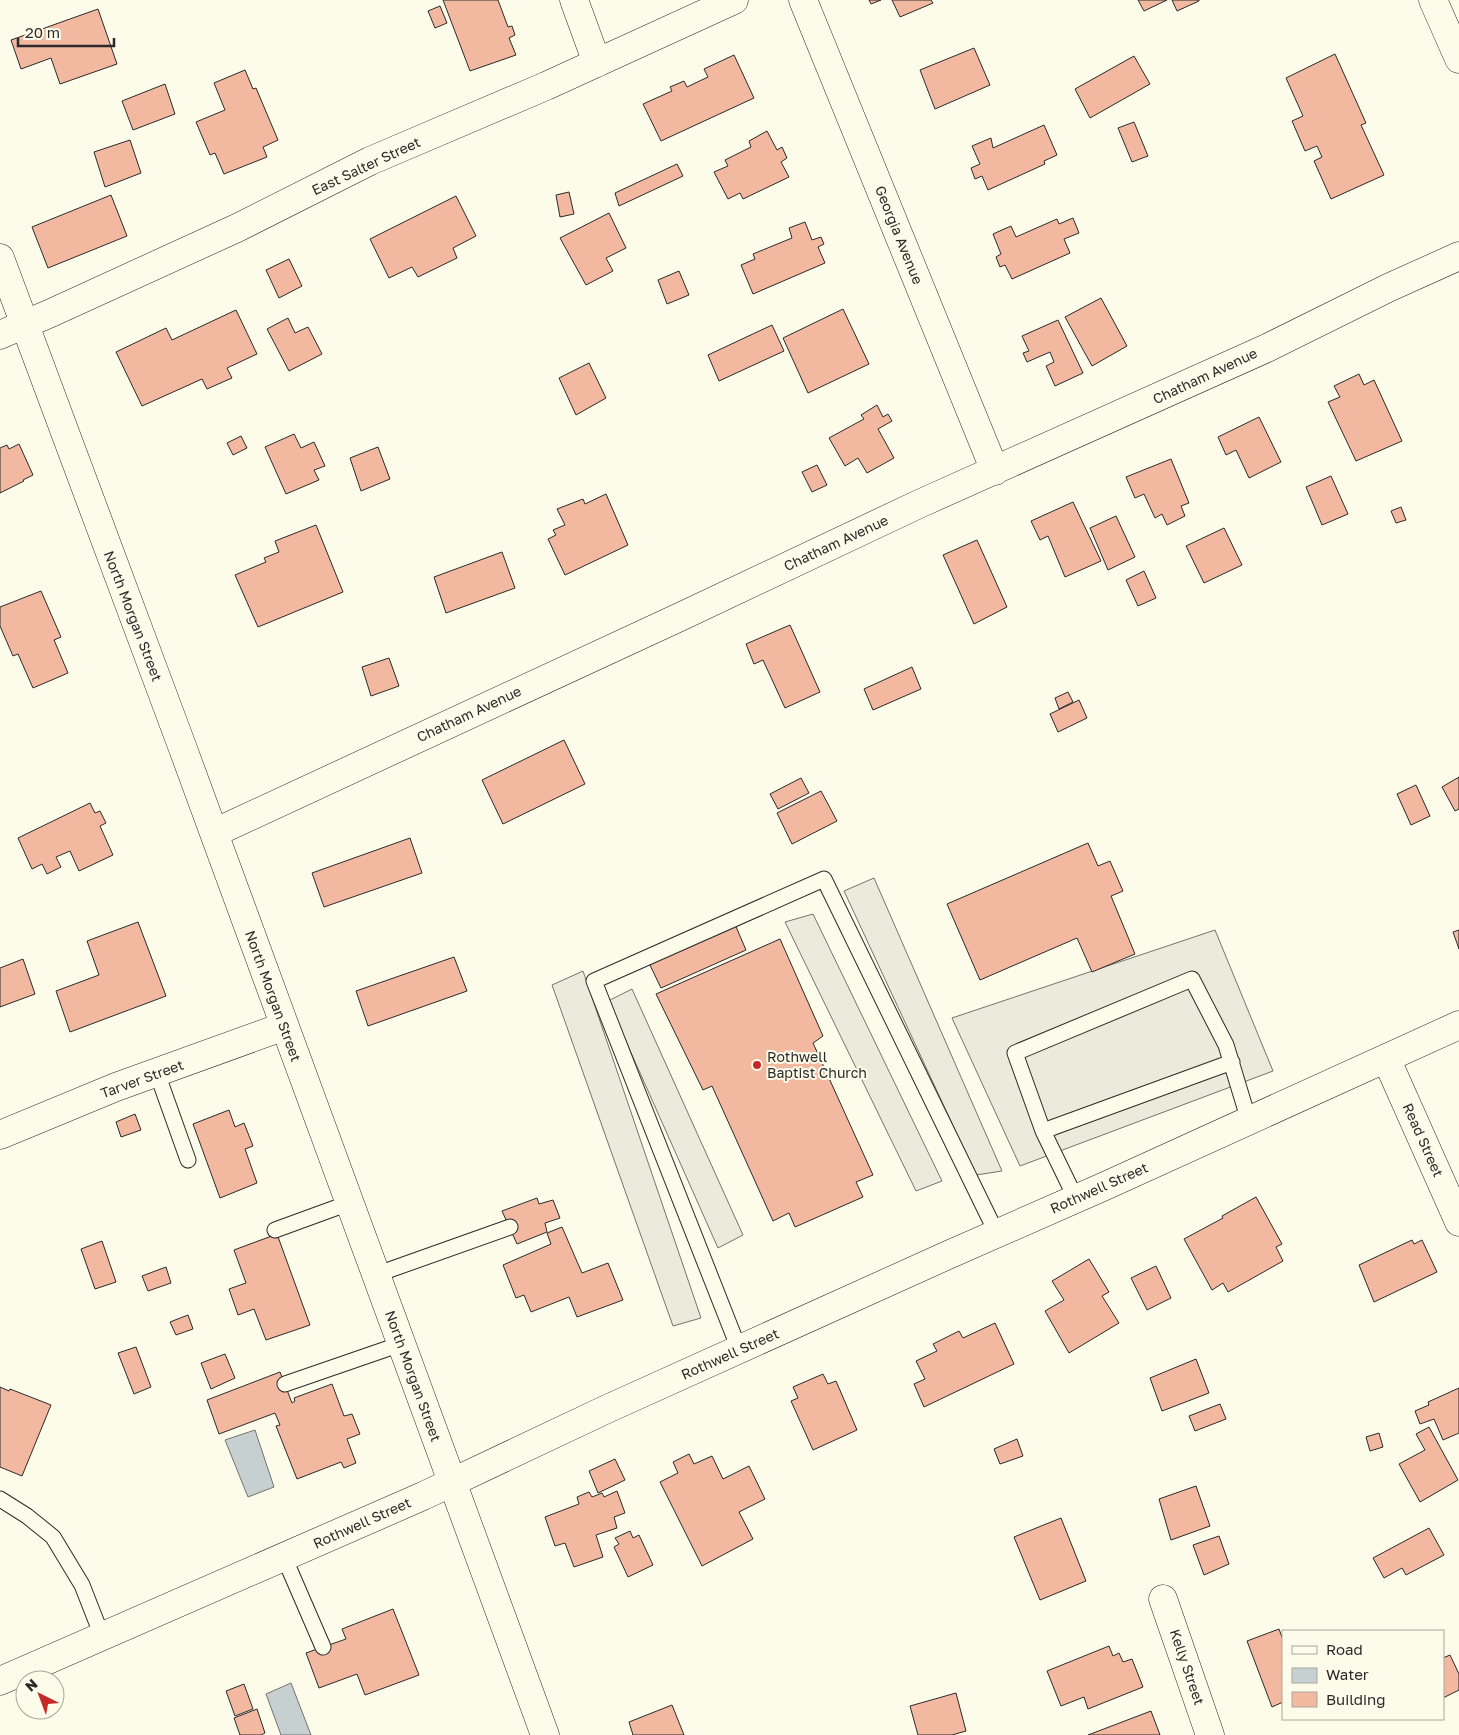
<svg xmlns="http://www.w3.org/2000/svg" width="1459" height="1735" font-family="'Golos Text',sans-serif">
  <rect width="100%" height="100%" fill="#fdfbea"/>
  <path fill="#eceadb" stroke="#74746e" d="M 874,878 L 1002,1171 L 976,1175 L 844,891 Z
    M 813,914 L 942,1181 L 916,1191 L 785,922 Z
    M 1215,930 L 1273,1071 L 1020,1166 L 952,1018 Z
    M 583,971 L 701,1318 L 673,1326 L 552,985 Z
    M 632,989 L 743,1235 L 718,1248 L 608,1001 Z"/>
  <path fill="#c7d0d0" stroke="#74746e" d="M 255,1430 L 274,1487 L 248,1497 L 225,1440 Z
    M 291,1683 L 311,1735 L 281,1735 L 266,1694 Z"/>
  <path fill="#f2b8a0" stroke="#2b2b2b" d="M 443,0 L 498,0 L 508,27 L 512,26 L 515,35 L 509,38 L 516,55 L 470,71 Z
    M 869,0 L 881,0 L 871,4 Z
    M 892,0 L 931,0 L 933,3 L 900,17 Z
    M 1138,0 L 1167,0 L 1144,11 Z
    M 1172,0 L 1199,0 L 1199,1 L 1177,11 Z
    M 440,6 L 447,23 L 435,28 L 428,11 Z
    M 98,9 L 117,64 L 60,84 L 51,58 L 21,69 L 11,40 Z
    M 974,48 L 990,85 L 935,109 L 920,70 Z
    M 1335,54 L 1366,123 L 1361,125 L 1384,175 L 1331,199 L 1314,161 L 1322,157 L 1317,146 L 1305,151 L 1292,121 L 1303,116 L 1286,78 Z
    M 734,55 L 754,98 L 661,141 L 643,104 L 672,91 L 670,87 L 684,81 L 687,87 L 708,77 L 704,69 Z
    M 1134,56 L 1150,84 L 1090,118 L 1075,89 Z
    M 245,70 L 253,89 L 256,88 L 278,140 L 263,147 L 267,157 L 224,174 L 215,153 L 210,155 L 196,122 L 225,110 L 214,83 Z
    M 165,84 L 175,114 L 133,130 L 122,101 Z
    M 1134,122 L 1148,156 L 1132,162 L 1118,128 Z
    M 1044,125 L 1057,155 L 1044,161 L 1045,164 L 988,190 L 982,176 L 975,179 L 971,168 L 980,164 L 972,146 L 991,138 L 993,148 Z
    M 767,131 L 777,150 L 782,147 L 787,158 L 781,162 L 789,177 L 743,199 L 740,193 L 728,199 L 714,172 L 728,166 L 725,160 L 751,147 L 749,141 Z
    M 130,140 L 141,173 L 105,187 L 94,152 Z
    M 677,164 L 683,176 L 619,206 L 615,193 Z
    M 569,192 L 574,214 L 560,217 L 556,195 Z
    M 111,195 L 127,236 L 48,268 L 32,227 Z
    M 456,196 L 476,236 L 453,248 L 457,258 L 418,277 L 412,267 L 389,278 L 370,239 Z
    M 609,213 L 626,248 L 606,258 L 613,271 L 586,285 L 560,238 Z
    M 1073,218 L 1079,233 L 1064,239 L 1070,253 L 1012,279 L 1005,265 L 1000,267 L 996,257 L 1001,254 L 993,234 L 1011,226 L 1016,237 L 1057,219 L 1059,224 Z
    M 805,222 L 812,240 L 821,237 L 824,244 L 818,247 L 825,263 L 753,294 L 741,265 L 755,259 L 753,254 L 792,238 L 789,228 Z
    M 289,259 L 302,286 L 279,298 L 266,270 Z
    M 679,271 L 689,295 L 667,304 L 658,280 Z
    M 1101,298 L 1127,346 L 1092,366 L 1065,317 Z
    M 843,309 L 869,364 L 808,393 L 783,338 Z
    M 236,310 L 257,354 L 227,368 L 232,378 L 207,389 L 202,379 L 142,406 L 116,352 L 166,328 L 172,340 Z
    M 288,318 L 295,333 L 308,327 L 322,354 L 289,371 L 267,329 Z
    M 1058,320 L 1083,373 L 1055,386 L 1046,366 L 1054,362 L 1050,352 L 1027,362 L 1023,353 L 1029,351 L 1022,336 Z
    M 772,325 L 784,351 L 719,381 L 708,355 Z
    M 589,363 L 606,398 L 576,415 L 559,378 Z
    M 1359,374 L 1364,385 L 1374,380 L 1402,441 L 1356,461 L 1328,402 L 1340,397 L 1334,386 Z
    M 877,405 L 883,417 L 888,414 L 892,421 L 878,429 L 894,458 L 867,473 L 858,458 L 845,466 L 829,438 L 864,419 L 861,415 Z
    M 1259,417 L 1281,462 L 1249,478 L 1236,450 L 1226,455 L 1218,437 Z
    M 294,434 L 301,448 L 314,442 L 325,466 L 314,470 L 319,480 L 286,494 L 265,447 Z
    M 241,436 L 247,448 L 233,455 L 227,443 Z
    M 19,444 L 33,475 L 23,480 L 24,481 L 0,493 L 0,448 L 7,445 L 9,449 Z
    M 378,447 L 390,479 L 361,491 L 350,458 Z
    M 1171,459 L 1189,503 L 1181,506 L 1185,516 L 1167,525 L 1162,514 L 1155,518 L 1144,494 L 1135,498 L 1126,477 Z
    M 817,465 L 827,485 L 812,492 L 802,472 Z
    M 1331,476 L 1348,514 L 1322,525 L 1306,487 Z
    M 606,494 L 628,545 L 565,575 L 548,539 L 556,535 L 553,530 L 565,525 L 557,509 L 583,499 L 585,504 Z
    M 1073,502 L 1101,561 L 1065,577 L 1048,536 L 1040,540 L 1031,521 Z
    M 1401,507 L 1406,520 L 1396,523 L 1391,511 Z
    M 1116,516 L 1135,557 L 1108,570 L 1090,528 Z
    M 316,525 L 343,592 L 258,627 L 235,575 L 266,562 L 264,558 L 279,552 L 275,541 Z
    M 1224,528 L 1242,565 L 1204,583 L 1186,546 Z
    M 977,540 L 1007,607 L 974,624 L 943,555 Z
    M 502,552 L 515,588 L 446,613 L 434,577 Z
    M 1144,571 L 1156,598 L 1138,606 L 1126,580 Z
    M 41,591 L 61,637 L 54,640 L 68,673 L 33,688 L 18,654 L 13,656 L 0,626 L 0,607 Z
    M 790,625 L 820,692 L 785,708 L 763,660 L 754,664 L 746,644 Z
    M 389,658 L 399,686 L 371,696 L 362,667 Z
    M 912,667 L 921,689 L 873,710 L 864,689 Z
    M 1068,692 L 1073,702 L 1059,709 L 1055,698 Z
    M 1079,700 L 1087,718 L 1058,732 L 1050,714 Z
    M 564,740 L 585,784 L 503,824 L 482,780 Z
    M 1459,777 L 1459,809 L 1455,811 L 1442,787 Z
    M 801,778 L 809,793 L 778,809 L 770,794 Z
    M 1416,785 L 1430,816 L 1411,825 L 1397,794 Z
    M 821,791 L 837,821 L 792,844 L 777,813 Z
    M 90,803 L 95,813 L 100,811 L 106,823 L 100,826 L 113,855 L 79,871 L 70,851 L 56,857 L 61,867 L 47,874 L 42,864 L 32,869 L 18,838 Z
    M 410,838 L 422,873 L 324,907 L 312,873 Z
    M 1088,843 L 1098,866 L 1110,861 L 1123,891 L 1111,896 L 1135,954 L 1092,972 L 1077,938 L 980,980 L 947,904 Z
    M 138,922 L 166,996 L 70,1032 L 56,991 L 99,975 L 87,941 Z
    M 734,922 L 746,950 L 661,988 L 648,961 Z
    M 1459,930 L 1459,949 L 1453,932 Z
    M 780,939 L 823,1036 L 813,1043 L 873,1175 L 856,1182 L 863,1197 L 795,1227 L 789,1213 L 773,1221 L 712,1086 L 703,1090 L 656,994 Z
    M 454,957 L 467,991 L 368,1026 L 356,991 Z
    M 23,959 L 35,994 L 0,1007 L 0,968 Z
    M 229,1110 L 235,1127 L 244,1123 L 253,1146 L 245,1149 L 257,1183 L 220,1198 L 193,1124 Z
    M 135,1114 L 141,1130 L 121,1137 L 116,1122 Z
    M 1256,1197 L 1282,1244 L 1276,1247 L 1283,1261 L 1228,1292 L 1223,1283 L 1212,1290 L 1184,1239 L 1223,1218 L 1222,1216 Z
    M 537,1198 L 539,1204 L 553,1200 L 560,1218 L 545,1223 L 547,1232 L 517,1244 L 502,1211 Z
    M 562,1227 L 582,1273 L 608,1263 L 623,1300 L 577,1317 L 569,1297 L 531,1312 L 524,1295 L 516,1298 L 503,1265 L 551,1244 L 547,1233 Z
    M 277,1234 L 310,1325 L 266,1340 L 254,1309 L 238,1315 L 229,1289 L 246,1283 L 234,1250 Z
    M 1412,1240 L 1414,1244 L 1422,1240 L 1437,1272 L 1374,1302 L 1359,1265 Z
    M 102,1241 L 116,1282 L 95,1289 L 81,1249 Z
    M 1089,1259 L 1109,1292 L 1102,1296 L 1119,1323 L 1069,1353 L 1045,1311 L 1064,1300 L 1052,1281 Z
    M 1156,1266 L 1171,1298 L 1147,1310 L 1131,1278 Z
    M 166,1267 L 171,1283 L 148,1291 L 142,1276 Z
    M 188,1315 L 193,1329 L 176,1335 L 170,1322 Z
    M 995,1323 L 1014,1364 L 924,1407 L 914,1384 L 925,1379 L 916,1361 L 937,1351 L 933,1344 L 959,1331 L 963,1338 Z
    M 136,1347 L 151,1387 L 134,1394 L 118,1353 Z
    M 225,1354 L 235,1378 L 211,1389 L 201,1363 Z
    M 1196,1359 L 1209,1393 L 1162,1411 L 1150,1378 Z
    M 280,1372 L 292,1403 L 295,1401 L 294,1398 L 332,1384 L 344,1416 L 352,1414 L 360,1434 L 347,1439 L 356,1463 L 344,1468 L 341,1462 L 297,1479 L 276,1426 L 280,1425 L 275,1413 L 219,1434 L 207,1400 Z
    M 823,1374 L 828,1384 L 836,1381 L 857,1430 L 813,1450 L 791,1401 L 798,1398 L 793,1387 Z
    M 0,1387 L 9,1391 L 10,1389 L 51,1405 L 22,1476 L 0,1467 Z
    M 1459,1388 L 1459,1433 L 1443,1440 L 1434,1419 L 1420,1424 L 1415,1411 L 1429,1405 L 1428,1402 Z
    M 1220,1404 L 1226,1419 L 1195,1431 L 1189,1416 Z
    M 1429,1427 L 1458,1480 L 1420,1502 L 1399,1464 L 1425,1450 L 1416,1434 Z
    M 1379,1433 L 1383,1447 L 1370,1451 L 1366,1437 Z
    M 1017,1439 L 1023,1456 L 1000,1464 L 994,1449 Z
    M 689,1454 L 694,1464 L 712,1456 L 723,1479 L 749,1466 L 765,1499 L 739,1512 L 753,1539 L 702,1566 L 660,1482 L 678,1473 L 673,1462 Z
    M 615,1459 L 625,1480 L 598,1493 L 589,1471 Z
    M 1196,1486 L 1210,1526 L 1171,1540 L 1159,1499 Z
    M 617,1491 L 625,1513 L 614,1517 L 617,1528 L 596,1535 L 603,1557 L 574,1567 L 565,1543 L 555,1546 L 545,1517 L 579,1504 L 577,1497 L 589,1492 L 592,1497 L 602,1493 L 604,1497 Z
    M 1061,1518 L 1086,1581 L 1040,1600 L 1014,1537 Z
    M 1429,1528 L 1444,1555 L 1406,1575 L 1402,1568 L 1384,1578 L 1373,1558 Z
    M 630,1531 L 633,1538 L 639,1535 L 653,1565 L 628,1577 L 614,1547 L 619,1544 L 615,1538 Z
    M 1219,1536 L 1229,1564 L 1204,1575 L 1193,1545 Z
    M 393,1609 L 419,1675 L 365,1695 L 357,1674 L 319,1688 L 306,1653 L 346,1639 L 342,1629 Z
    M 1279,1629 L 1283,1640 L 1283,1702 L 1272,1707 L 1247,1641 Z
    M 1109,1646 L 1113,1656 L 1119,1653 L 1123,1662 L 1132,1659 L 1143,1687 L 1088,1709 L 1084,1697 L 1061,1706 L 1047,1671 Z
    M 1450,1655 L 1459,1674 L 1459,1690 L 1443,1698 L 1443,1658 Z
    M 244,1684 L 253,1709 L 235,1716 L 226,1691 Z
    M 956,1693 L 966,1731 L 952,1735 L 918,1735 L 910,1706 Z
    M 672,1705 L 684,1735 L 633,1735 L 629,1722 Z
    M 257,1709 L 265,1733 L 261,1735 L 240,1735 L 234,1718 Z
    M 1151,1711 L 1160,1735 L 1088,1735 Z"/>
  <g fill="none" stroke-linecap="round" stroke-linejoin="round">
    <g stroke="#2b2b2b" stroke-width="17">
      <path id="service" d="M 1232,1062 L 1043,1131 L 1015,1053 L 1192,979 L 1226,1045 L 1249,1121
        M 157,1073 L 188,1160
        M 1043,1131 L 1076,1199
        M 275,1230 L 349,1203
        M 375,1275 L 510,1227
        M 739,1349 L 594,981 L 824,879 L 997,1234
        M 285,1384 L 401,1344
        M 0,1499 L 27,1516 L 53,1537 L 82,1585 L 102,1636
        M 284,1557 L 323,1647"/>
    </g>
    <g stroke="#2b2b2b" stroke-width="29">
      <path id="minor" d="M 574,0 L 597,63
        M 803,0 L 995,471
        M 1433,0 L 1459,59
        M 0,258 L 182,746 L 545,1735
        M 0,335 L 51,313 L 237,228 L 370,161 L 546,86 L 734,0
        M 214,833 L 682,616 L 919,504 L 1267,348 L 1388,288 L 1459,256
        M 1386,1058 L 1459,1222
        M 0,1135 L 116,1087 L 285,1026
        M 1163,1599 L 1210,1735
        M 0,1681 L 423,1496 L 607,1409 L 948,1255 L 1105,1186 L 1459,1025"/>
    </g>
    <use href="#service" stroke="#fdfbea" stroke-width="15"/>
    <use href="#minor" stroke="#fdfbea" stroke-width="28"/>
  </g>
  <circle fill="#c62828" stroke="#fdfbea" stroke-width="2" cx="757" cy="1065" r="5"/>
  <g text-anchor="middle" stroke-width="4" stroke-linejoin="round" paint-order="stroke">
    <g font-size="14" fill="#2b2b2b" stroke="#fdfbea">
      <text transform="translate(366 166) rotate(-25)" y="5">East Salter Street</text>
      <text transform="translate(899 235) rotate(68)" y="5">Georgia Avenue</text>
      <text transform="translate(1205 376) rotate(-25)" y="5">Chatham Avenue</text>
      <text transform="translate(836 543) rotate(-25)" y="5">Chatham Avenue</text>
      <text transform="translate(133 616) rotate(69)" y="5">North Morgan Street</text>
      <text transform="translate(469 714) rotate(-25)" y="5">Chatham Avenue</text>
      <text transform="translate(273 996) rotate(70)" y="5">North Morgan Street</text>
      <text transform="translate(142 1079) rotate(-20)" y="5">Tarver Street</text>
      <text transform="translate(1423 1140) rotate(66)" y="5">Read Street</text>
      <text transform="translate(1099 1188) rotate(-24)" y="5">Rothwell Street</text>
      <text transform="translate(730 1354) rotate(-24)" y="5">Rothwell Street</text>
      <text transform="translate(413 1376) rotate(70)" y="5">North Morgan Street</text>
      <text transform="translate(362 1523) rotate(-24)" y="5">Rothwell Street</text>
      <text transform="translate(1187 1667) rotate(71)" y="5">Kelly Street</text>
    </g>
    <g font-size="14" fill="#2b2b2b" stroke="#fdfbea" text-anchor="start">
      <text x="767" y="1062">Rothwell<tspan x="767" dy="16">Baptist Church</tspan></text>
    </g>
  </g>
  <rect x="1282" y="1630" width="162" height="90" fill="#fdfbea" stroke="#a9a89e"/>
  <rect x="1292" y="1646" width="25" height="8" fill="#fdfbea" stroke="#a9a89e"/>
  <text x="1326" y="1655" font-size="15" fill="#2b2b2b">Road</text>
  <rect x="1292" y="1668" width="25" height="15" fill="#c7d0d0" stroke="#a9a89e"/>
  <text x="1326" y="1680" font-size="15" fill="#2b2b2b">Water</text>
  <rect x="1292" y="1692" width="25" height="15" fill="#f2b8a0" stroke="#a9a89e"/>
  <text x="1326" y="1705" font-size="15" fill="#2b2b2b">Building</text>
  <g transform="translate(40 1695) rotate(318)"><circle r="24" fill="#fdfbea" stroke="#a9a89e"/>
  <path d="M0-4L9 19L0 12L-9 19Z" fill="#c62828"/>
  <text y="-8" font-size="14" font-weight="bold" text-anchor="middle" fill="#2b2b2b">N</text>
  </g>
  <path d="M18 38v8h96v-8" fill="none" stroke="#2b2b2b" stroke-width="2.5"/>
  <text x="25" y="38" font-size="15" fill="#2b2b2b" stroke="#fdfbea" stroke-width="4" paint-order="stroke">20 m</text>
</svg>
